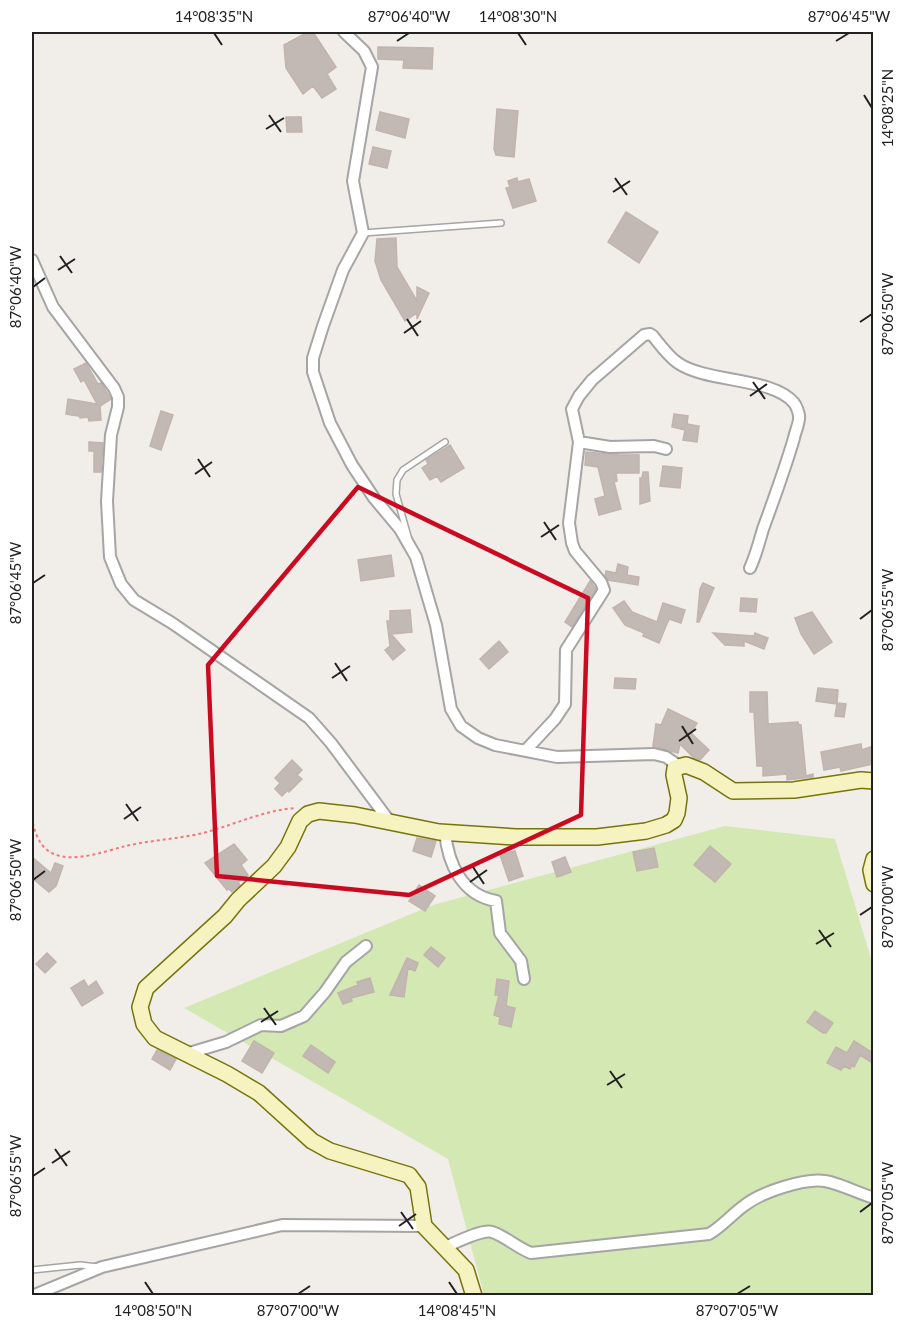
<svg xmlns="http://www.w3.org/2000/svg" width="905" height="1327" font-family="Lato,sans-serif">
  <rect width="100%" height="100%" fill="#f1ede9"/>
  <path fill="#d3e8b2" d="M 725,826 L 835,839 L 873,965 L 873,1295 L 484,1295 L 448,1159 L 184,1008 L 433,905 Z"/>
  <path fill="#c2b9b5" stroke="#c2b3ac" stroke-width="1.5" d="M 308,32 L 313,32 L 336,67 L 327,74 L 336,89 L 322,98 L 313,86 L 303,94 L 286,68 L 284,45 Z
    M 378,47 L 433,48 L 432,69 L 403,68 L 404,60 L 378,59 Z
    M 497,109 L 518,111 L 514,157 L 496,155 L 494,149 Z
    M 380,112 L 409,119 L 405,138 L 376,130 Z
    M 286,117 L 301,117 L 302,132 L 287,132 Z
    M 373,147 L 391,151 L 387,168 L 369,164 Z
    M 517,178 L 518,182 L 529,179 L 536,201 L 513,208 L 506,188 L 510,187 L 508,181 Z
    M 626,212 L 658,232 L 639,263 L 608,242 Z
    M 396,238 L 397,267 L 417,301 L 417,287 L 429,293 L 417,319 L 417,313 L 405,321 L 381,280 L 375,261 L 377,239 Z
    M 86,363 L 98,384 L 101,383 L 111,399 L 100,406 L 101,420 L 89,421 L 88,417 L 80,418 L 79,416 L 66,414 L 68,399 L 97,404 L 84,380 L 81,382 L 74,369 Z
    M 161,411 L 173,415 L 161,450 L 150,446 Z
    M 674,414 L 688,416 L 687,424 L 699,426 L 697,442 L 683,440 L 685,430 L 672,427 Z
    M 89,442 L 103,443 L 101,472 L 94,472 L 94,451 L 89,451 Z
    M 450,445 L 464,468 L 441,482 L 437,476 L 430,480 L 422,468 L 428,464 L 426,460 Z
    M 586,452 L 619,455 L 639,455 L 639,473 L 616,473 L 617,481 L 614,482 L 621,509 L 599,515 L 595,499 L 605,496 L 598,467 L 585,465 Z
    M 663,466 L 682,468 L 680,488 L 660,486 Z
    M 643,472 L 648,472 L 650,501 L 640,504 L 640,478 L 642,478 Z
    M 391,555 L 394,576 L 361,581 L 358,560 Z
    M 618,564 L 628,567 L 627,575 L 639,577 L 638,585 L 608,580 L 605,576 L 606,571 L 616,573 Z
    M 590,581 L 596,589 L 572,627 L 565,622 Z
    M 703,583 L 714,588 L 699,622 L 697,622 L 700,589 Z
    M 741,598 L 757,599 L 756,612 L 740,611 Z
    M 624,601 L 632,612 L 657,622 L 663,603 L 685,610 L 681,623 L 669,619 L 659,643 L 643,636 L 644,633 L 625,625 L 613,608 Z
    M 410,610 L 412,632 L 391,634 L 405,650 L 393,660 L 385,650 L 390,646 L 387,621 L 390,621 L 390,611 Z
    M 812,612 L 832,642 L 814,654 L 801,634 L 795,618 Z
    M 713,633 L 754,636 L 755,633 L 768,638 L 764,649 L 744,641 L 744,646 L 725,645 Z
    M 499,641 L 508,652 L 489,669 L 480,659 Z
    M 615,678 L 636,679 L 635,689 L 614,688 Z
    M 818,688 L 838,690 L 837,703 L 846,704 L 844,717 L 835,716 L 837,704 L 816,701 Z
    M 750,692 L 767,692 L 768,724 L 798,722 L 798,724 L 801,725 L 806,776 L 813,774 L 813,777 L 787,780 L 787,774 L 763,776 L 763,766 L 757,766 L 754,712 L 750,712 Z
    M 668,709 L 697,723 L 691,733 L 709,750 L 700,760 L 694,758 L 680,744 L 678,753 L 653,746 L 656,724 L 661,725 Z
    M 861,744 L 862,750 L 873,746 L 873,764 L 841,771 L 840,767 L 824,770 L 821,752 Z
    M 292,760 L 302,770 L 297,775 L 302,779 L 289,792 L 288,790 L 282,796 L 275,789 L 280,783 L 275,778 Z
    M 417,838 L 436,841 L 431,857 L 413,851 Z
    M 234,844 L 247,860 L 241,865 L 248,875 L 238,882 L 240,885 L 232,892 L 229,889 L 227,890 L 205,863 Z
    M 710,846 L 731,864 L 715,882 L 694,865 Z
    M 654,848 L 658,867 L 637,871 L 633,852 Z
    M 515,851 L 523,876 L 509,881 L 500,855 Z
    M 32,857 L 51,873 L 55,863 L 63,866 L 56,886 L 49,892 L 32,878 Z
    M 565,857 L 571,872 L 557,877 L 552,862 Z
    M 419,885 L 435,896 L 425,911 L 409,901 Z
    M 431,947 L 445,958 L 438,967 L 424,955 Z
    M 47,953 L 56,962 L 45,973 L 36,964 Z
    M 407,958 L 418,963 L 415,971 L 408,968 L 404,997 L 390,995 Z
    M 370,978 L 374,992 L 351,998 L 352,1001 L 343,1004 L 338,993 L 358,985 L 357,982 Z
    M 497,979 L 509,981 L 506,1006 L 515,1008 L 511,1027 L 499,1024 L 500,1017 L 494,1015 L 499,995 L 495,995 Z
    M 84,980 L 88,987 L 96,981 L 103,993 L 82,1006 L 71,988 Z
    M 815,1011 L 833,1023 L 826,1033 L 823,1033 L 807,1022 Z
    M 254,1041 L 274,1053 L 262,1073 L 242,1061 Z
    M 854,1041 L 873,1053 L 871,1062 L 860,1055 L 854,1067 L 852,1065 L 850,1069 L 844,1066 L 841,1070 L 827,1063 L 836,1047 L 847,1053 Z
    M 311,1045 L 335,1062 L 328,1073 L 303,1056 Z
    M 157,1050 L 176,1059 L 170,1070 L 152,1059 Z"/>
  <g fill="none" stroke-linecap="round" stroke-linejoin="round">
    <g stroke="#a5a5a5" stroke-width="8">
      <path id="lane" d="M 363,233 L 501,223
        M 409,540 L 396,494 L 397,480 L 403,470 L 445,442
        M 32,1270 L 80,1265 L 98,1267"/>
    </g>
    <g stroke="#a5a5a5" stroke-width="14">
      <path id="street" d="M 344,32 L 364,51 L 372,67 L 353,181 L 363,233 L 343,270 L 323,326 L 313,358 L 313,372 L 330,423 L 352,465 L 374,498 L 400,529 L 416,557 L 436,625 L 451,709 L 461,726 L 478,738 L 495,745 L 557,757 L 654,754 L 666,757 L 679,766
        M 32,260 L 53,307 L 114,388 L 118,397 L 118,407 L 111,435 L 107,501 L 110,557 L 121,584 L 134,600 L 172,623 L 309,718 L 331,743 L 390,822
        M 579,442 L 610,447 L 654,446 L 666,449
        M 526,750 L 555,719 L 565,704 L 566,650 L 604,590 L 601,582 L 575,551 L 572,543 L 569,523 L 579,442 L 572,409 L 579,396 L 592,380 L 644,335 L 650,334 L 653,336 C 661,346 668,356 678,363 C 707,383 773,377 794,403 C 796,405 799,413 799,416 C 800,422 795,432 794,438 C 785,469 774,499 763,529 C 759,543 756,555 750,568
        M 445,832 C 448,864 462,895 496,901 L 500,933 L 521,961 L 524,979
        M 186,1054 L 226,1042 L 261,1025 L 281,1026 L 304,1016 L 325,992 L 346,962 L 366,946
        M 445,1247 C 455,1243 482,1229 492,1232 C 503,1235 518,1248 531,1253 L 709,1234 C 723,1226 732,1214 745,1205 C 762,1192 804,1178 825,1181 C 841,1184 858,1193 874,1198
        M 32,1296 L 102,1267 L 282,1225 L 424,1226"/>
    </g>
    <g stroke="#76750b" stroke-width="18">
      <path id="secondary" d="M 874,859 L 871,870 L 874,884
        M 474,1296 L 466,1270 L 424,1226 L 418,1187 L 409,1175 L 330,1151 L 312,1141 L 259,1093 L 227,1074 L 155,1038 L 144,1024 L 140,1007 L 146,988 L 225,916 L 238,900 L 274,866 L 288,847 L 300,821 L 308,814 L 319,811 L 355,815 L 439,832 L 516,837 L 597,837 L 646,831 L 666,825 L 674,820 L 677,813 L 679,798 L 674,775 L 675,768 L 686,765 L 704,772 L 733,791 L 794,790 L 861,780 L 874,781"/>
    </g>
    <path stroke="#f3787a" stroke-width="2" stroke-dasharray="3 3" stroke-linecap="butt" d="M 32,817 C 34,831 39,848 54,854 C 75,863 105,851 126,846 C 151,840 178,839 203,833 C 234,825 264,810 296,808"/>
    <use href="#lane" stroke="#fff" stroke-width="5"/>
    <use href="#street" stroke="#fff" stroke-width="10"/>
    <use href="#secondary" stroke="#f7f3c1" stroke-width="15"/>
  </g>
  <path fill="none" stroke="#c90a21" stroke-width="4.5" stroke-linejoin="round" d="M 358,487 L 588,598 L 581,815 L 409,895 L 217,876 L 208,665 Z"/>
  <path fill="none" stroke="#212121" stroke-width="2" d="M 214,33 L 222,45M 518,33 L 526,45M 397,41 L 409,33M 836,41 L 849,33M 864,95 L 872,108M 269,115 L 281,132M 266,129 L 284,118M 615,178 L 627,195M 613,192 L 630,181M 60,256 L 72,273M 58,270 L 75,259M 33,287 L 45,278M 407,319 L 418,336M 860,322 L 872,314M 404,333 L 421,321M 753,382 L 765,399M 750,396 L 767,384M 198,459 L 210,477M 195,474 L 212,462M 544,522 L 556,540M 541,537 L 559,525M 33,583 L 45,575M 860,619 L 872,610M 335,663 L 347,681M 332,678 L 350,666M 682,726 L 693,744M 679,741 L 696,729M 126,804 L 138,821M 124,819 L 141,807M 473,867 L 484,884M 33,880 L 45,871M 470,882 L 487,870M 860,915 L 872,907M 819,930 L 831,947M 816,944 L 834,933M 264,1008 L 276,1025M 261,1022 L 278,1011M 610,1071 L 622,1088M 607,1085 L 625,1074M 55,1149 L 67,1166M 52,1163 L 70,1151M 33,1176 L 45,1168M 401,1212 L 413,1229M 860,1212 L 872,1203M 399,1226 L 416,1214M 145,1282 L 153,1294M 449,1282 L 457,1294M 298,1294 L 310,1286M 737,1294 L 750,1286"/>
  <rect width="905" height="1327" fill="none" stroke="#ffffff" stroke-width="66"/>
  <rect x="33" y="33" width="839" height="1261" fill="none" stroke="#212121" stroke-width="2"/>
  <g font-size="15" text-anchor="middle" fill="#212121">
    <text x="214" y="22">14°08'35"N</text>
    <text x="409" y="22">87°06'40"W</text>
    <text x="518" y="22">14°08'30"N</text>
    <text x="849" y="22">87°06'45"W</text>
    <text transform="translate(888 108) rotate(-90)" y="5">14°08'25"N</text>
    <text transform="translate(16 287) rotate(-90)" y="5">87°06'40"W</text>
    <text transform="translate(888 314) rotate(-90)" y="5">87°06'50"W</text>
    <text transform="translate(16 583) rotate(-90)" y="5">87°06'45"W</text>
    <text transform="translate(888 610) rotate(-90)" y="5">87°06'55"W</text>
    <text transform="translate(16 880) rotate(-90)" y="5">87°06'50"W</text>
    <text transform="translate(888 907) rotate(-90)" y="5">87°07'00"W</text>
    <text transform="translate(16 1176) rotate(-90)" y="5">87°06'55"W</text>
    <text transform="translate(888 1203) rotate(-90)" y="5">87°07'05"W</text>
    <text x="153" y="1316">14°08'50"N</text>
    <text x="298" y="1316">87°07'00"W</text>
    <text x="457" y="1316">14°08'45"N</text>
    <text x="737" y="1316">87°07'05"W</text>
  </g>
</svg>
